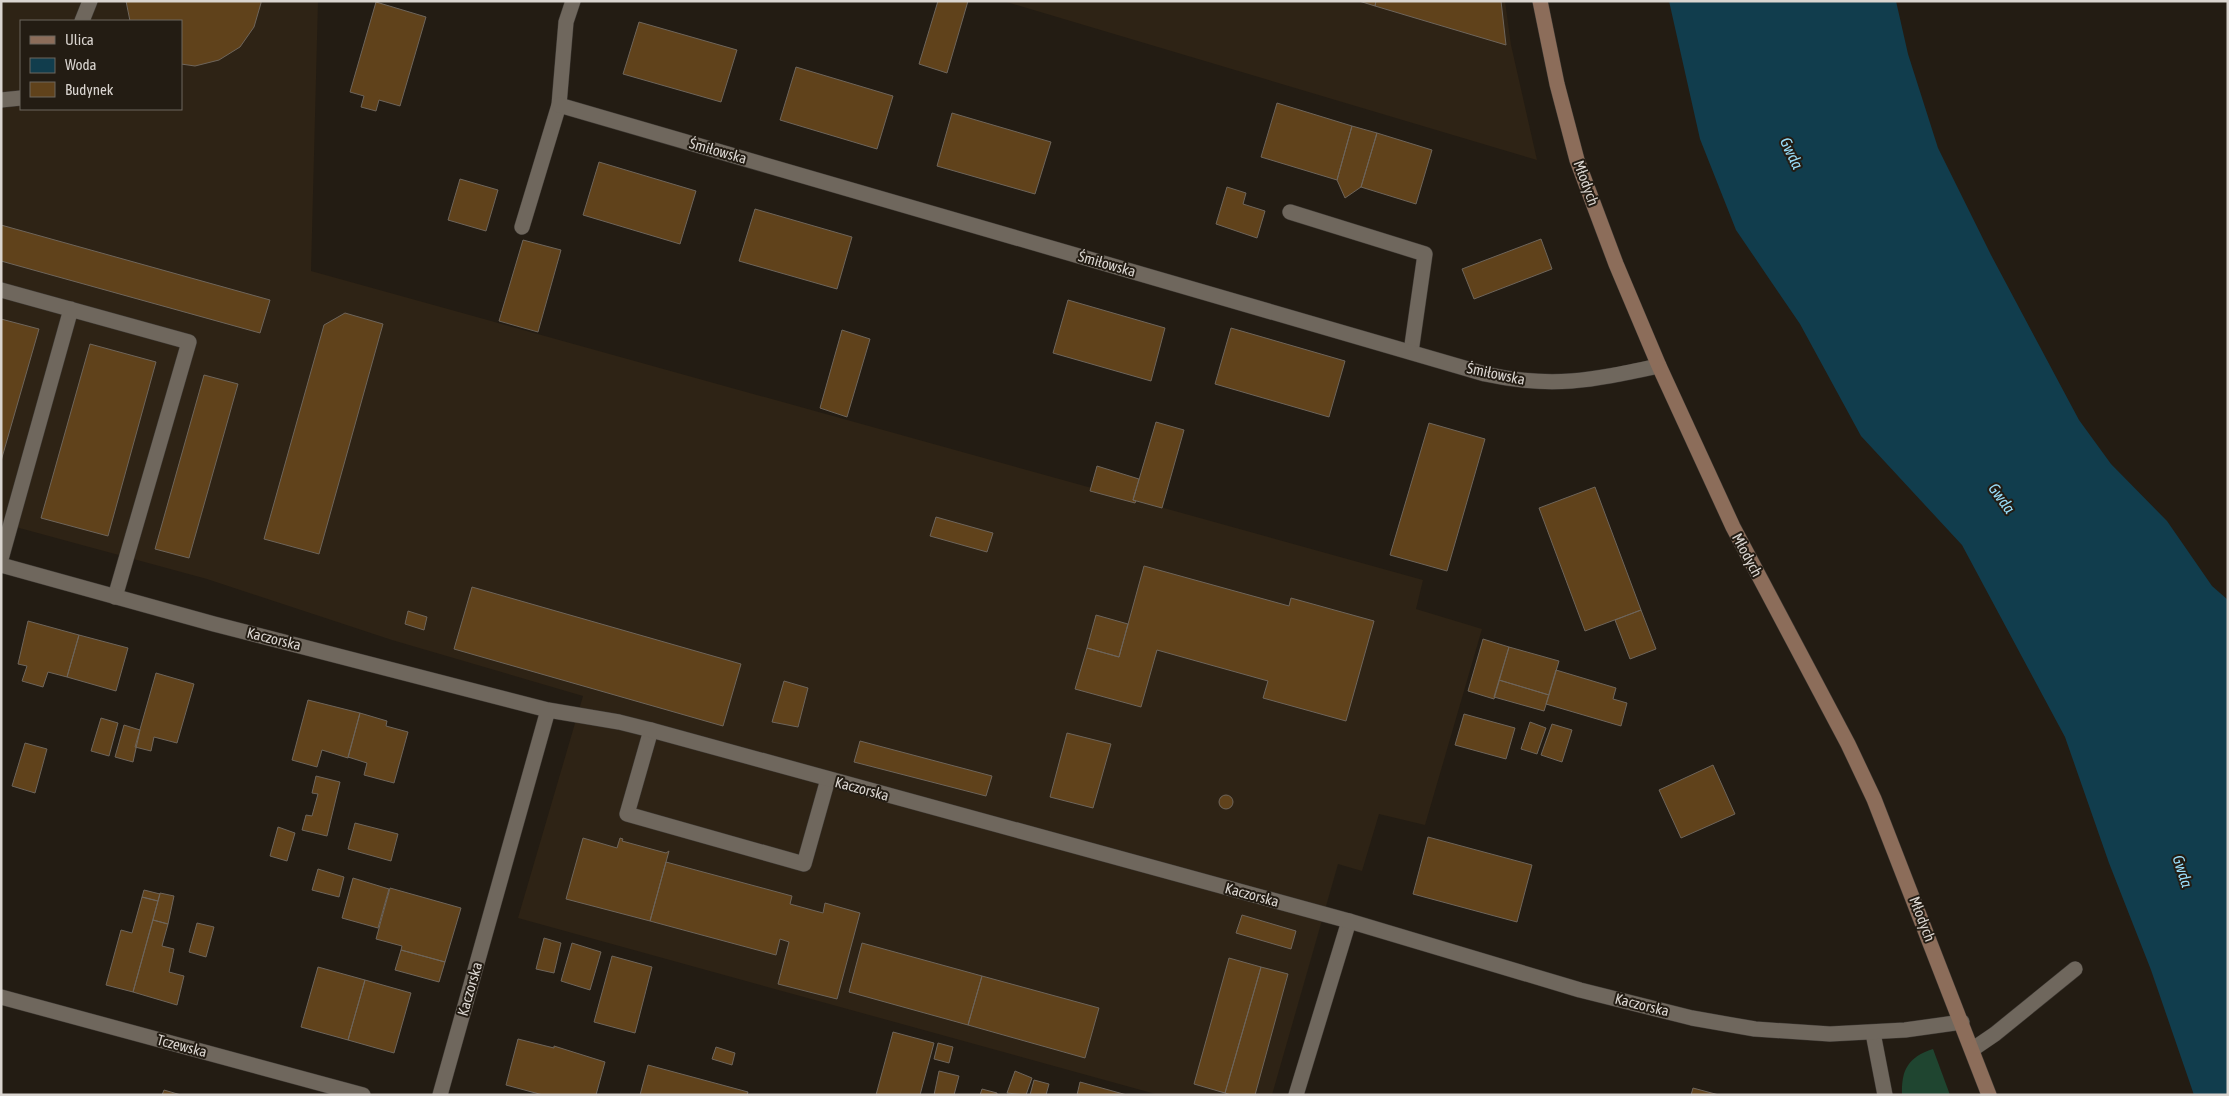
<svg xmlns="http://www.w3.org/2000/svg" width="2229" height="1096" font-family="'Asap Condensed',sans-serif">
  <rect width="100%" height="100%" fill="#231c13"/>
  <path fill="#2e2315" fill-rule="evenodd" d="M 1,1 L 318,1 L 311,271 L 1423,580 L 1416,609 L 1482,629 L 1425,825 L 1379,814 L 1362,871 L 1338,864 L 1272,1095 L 1159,1095 L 518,918 L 583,696 L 392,640 L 207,579 L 1,523 ZM 21,21 L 181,21 L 181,109 L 21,109 Z
    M 1003,1 L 1505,1 L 1511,45 L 1537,160 Z"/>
  <path fill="#1f4530" d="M 1933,1049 L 1950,1095 L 1902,1095 C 1901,1070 1908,1057 1933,1049 Z"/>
  <path fill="#113d4d" d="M 1669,1 L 1896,1 L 1908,54 L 1938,148 L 1991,255 L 2079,420 L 2111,464 L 2167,521 L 2212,586 L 2228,600 L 2228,1095 L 2194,1095 L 2151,970 L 2109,863 L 2065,737 L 1962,545 L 1861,436 L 1800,324 L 1736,230 L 1700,139 Z"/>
  <path fill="#60421b" stroke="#6e655b" d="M 126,1 L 261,1 L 261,3 L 254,27 L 240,47 L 219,60 L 195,66 L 181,64 L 181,21 L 130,21 Z
    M 938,1 L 968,1 L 947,73 L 919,64 Z
    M 1359,1 L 1376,1 L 1375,6 Z
    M 1376,1 L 1501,1 L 1506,45 L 1375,6 Z
    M 376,2 L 426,17 L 400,106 L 379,100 L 376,111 L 361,107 L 364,96 L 350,92 Z
    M 639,22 L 737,50 L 721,102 L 623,74 Z
    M 796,67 L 893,96 L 877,149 L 780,120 Z
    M 1277,103 L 1352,126 L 1337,180 L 1261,157 Z
    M 952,113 L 1051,142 L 1035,194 L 937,166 Z
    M 1352,126 L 1377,133 L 1361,187 L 1345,198 L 1337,180 Z
    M 1377,133 L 1432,150 L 1416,204 L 1361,187 Z
    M 599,162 L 696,191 L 680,244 L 583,215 Z
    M 460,179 L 498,190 L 486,231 L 448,220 Z
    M 1227,187 L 1246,193 L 1243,204 L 1265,211 L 1257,238 L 1216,224 Z
    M 755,209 L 852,237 L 837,289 L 739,261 Z
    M 1,225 L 270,300 L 260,333 L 1,261 Z
    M 1541,239 L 1552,269 L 1474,299 L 1462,269 Z
    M 523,240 L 561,250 L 538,332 L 499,321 Z
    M 1068,300 L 1165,328 L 1151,381 L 1053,353 Z
    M 345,313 L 383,324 L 319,554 L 264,539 L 324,325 Z
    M 1,319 L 39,329 L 1,461 Z
    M 1231,328 L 1345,361 L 1329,417 L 1215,384 Z
    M 842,330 L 870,339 L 847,417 L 820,408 Z
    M 90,344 L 156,362 L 108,536 L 41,518 Z
    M 204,375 L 238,384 L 189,558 L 155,549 Z
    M 1156,422 L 1184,430 L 1162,508 L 1133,500 Z
    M 1429,423 L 1485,439 L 1447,571 L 1390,555 Z
    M 1097,466 L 1139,479 L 1133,500 L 1136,501 L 1135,503 L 1090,491 Z
    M 1595,487 L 1641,610 L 1585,631 L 1539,508 Z
    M 936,517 L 993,533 L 987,552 L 930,536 Z
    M 1144,566 L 1289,606 L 1291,598 L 1374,621 L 1346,721 L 1263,698 L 1268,681 L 1157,650 L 1141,707 L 1075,689 L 1087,648 L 1119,657 Z
    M 472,587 L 741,664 L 723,726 L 454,649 Z
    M 1641,610 L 1656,649 L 1630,659 L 1615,620 Z
    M 408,611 L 427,617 L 424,630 L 405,624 Z
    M 1096,615 L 1128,624 L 1119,657 L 1087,648 Z
    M 28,621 L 79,635 L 67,677 L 48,672 L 43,687 L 22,681 L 27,666 L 18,664 Z
    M 79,635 L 128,648 L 116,691 L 67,677 Z
    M 1483,639 L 1509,647 L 1494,699 L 1468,691 Z
    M 1509,647 L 1559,661 L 1549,695 L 1499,680 Z
    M 1556,670 L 1616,688 L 1613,699 L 1627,703 L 1621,726 L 1546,704 Z
    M 156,673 L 194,684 L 177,743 L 154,737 L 151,751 L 135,747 Z
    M 1499,680 L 1549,695 L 1544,711 L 1494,697 Z
    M 784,681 L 808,688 L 798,727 L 772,722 Z
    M 308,700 L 360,713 L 348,758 L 322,750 L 317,767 L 292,760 Z
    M 360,713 L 387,721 L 386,726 L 408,732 L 394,783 L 364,775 L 367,763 L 348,757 Z
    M 1464,714 L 1515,728 L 1506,759 L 1455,745 Z
    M 101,718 L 118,723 L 109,756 L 91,751 Z
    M 1530,722 L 1546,728 L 1537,754 L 1521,749 Z
    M 1552,724 L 1572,730 L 1562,762 L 1541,755 Z
    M 124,725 L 140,730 L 133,762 L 115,757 Z
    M 1067,733 L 1111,744 L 1093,808 L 1050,797 Z
    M 860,741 L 992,776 L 986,796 L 854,762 Z
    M 25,743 L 47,749 L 35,793 L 12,786 Z
    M 1713,765 L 1735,814 L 1681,838 L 1659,790 Z
    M 316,776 L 340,782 L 327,836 L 302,830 L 306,815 L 312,816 L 318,794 L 312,793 Z
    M1219 802a7 7 0 1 1 14 0a7 7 0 1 1-14 0Z
    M 355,823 L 398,834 L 391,861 L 348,849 Z
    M 278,827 L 295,833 L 287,861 L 270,856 Z
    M 1428,837 L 1532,865 L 1517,922 L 1413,894 Z
    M 583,838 L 617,848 L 620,838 L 623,839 L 622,841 L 666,853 L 669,851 L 650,921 L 566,899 Z
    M 666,862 L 792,896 L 790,904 L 823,913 L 825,903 L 860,913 L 837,999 L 778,984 L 789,942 L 780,939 L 776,955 L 650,921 Z
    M 318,869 L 344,877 L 339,897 L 312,890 Z
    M 353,878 L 389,889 L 378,928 L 342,918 Z
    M 390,888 L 461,908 L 445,962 L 401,950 L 402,946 L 376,939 Z
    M 144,890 L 160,894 L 158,901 L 142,897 Z
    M 160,893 L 174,896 L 168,924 L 153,920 Z
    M 142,897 L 158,901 L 133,992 L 106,985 L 121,930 L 132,933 Z
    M 1242,915 L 1296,931 L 1291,949 L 1236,933 Z
    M 153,920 L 168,924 L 162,946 L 174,949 L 169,972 L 184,976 L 177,1005 L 133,992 Z
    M 197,923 L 214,927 L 206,957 L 189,952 Z
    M 544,938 L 561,943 L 554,973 L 536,969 Z
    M 572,943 L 601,952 L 590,990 L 561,981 Z
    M 862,943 L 982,976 L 968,1025 L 849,992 Z
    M 401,950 L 445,962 L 439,982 L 395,970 Z
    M 612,956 L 652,967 L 635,1033 L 594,1022 Z
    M 1229,958 L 1261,967 L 1225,1093 L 1194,1084 Z
    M 318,967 L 365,980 L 348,1040 L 301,1027 Z
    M 1261,967 L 1288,974 L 1255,1095 L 1231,1095 L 1225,1093 Z
    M 982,976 L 1099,1008 L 1085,1058 L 968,1025 Z
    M 365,980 L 411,993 L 394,1053 L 348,1040 Z
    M 893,1032 L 934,1043 L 920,1095 L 876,1095 Z
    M 518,1039 L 554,1048 L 554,1046 L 605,1062 L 596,1095 L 543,1095 L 506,1085 Z
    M 938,1043 L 953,1047 L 949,1063 L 934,1059 Z
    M 716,1047 L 735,1053 L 732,1065 L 712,1059 Z
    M 648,1065 L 748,1092 L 747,1095 L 640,1095 Z
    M 939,1071 L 959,1076 L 954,1095 L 934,1095 Z
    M 1015,1071 L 1032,1078 L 1026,1095 L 1007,1093 Z
    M 1034,1080 L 1049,1084 L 1046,1095 L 1030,1095 Z
    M 1080,1082 L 1127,1095 L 1077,1095 Z
    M 1693,1088 L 1719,1095 L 1691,1095 Z
    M 982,1089 L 997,1093 L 997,1095 L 980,1095 Z
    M 164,1090 L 181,1095 L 162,1095 Z"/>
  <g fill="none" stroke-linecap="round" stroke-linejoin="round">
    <g stroke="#3d3833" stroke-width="16">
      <path id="lane" d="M 82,21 L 90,1
        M 1,100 L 21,98
        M 1290,212 L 1425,254 L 1411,352
        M 522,227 L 559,105 L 566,22 L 573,1
        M 1,290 L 189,342 L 115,597
        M 1,559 L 71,309
        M 651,730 L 627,814 L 804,864 L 828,779
        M 1873,1033 L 1885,1095
        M 1973,1049 L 1995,1034 L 2075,969
        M 1296,1095 L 1349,921"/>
    </g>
    <g stroke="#3d3833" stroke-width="16">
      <path id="street" d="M 559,105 L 1485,374 C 1553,389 1593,380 1659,366
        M 1,565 L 214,624 L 548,710 L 619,722 L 651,730 L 1349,921 L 1580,990 L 1692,1018 L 1755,1029 L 1830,1034 L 1905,1030 L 1962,1022
        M 1,997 L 363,1095
        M 440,1095 L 548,710"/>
    </g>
    <g stroke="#3d3833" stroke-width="16">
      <path id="secondary" d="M 1540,1 L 1557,84 L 1577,160 L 1616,264 L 1659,366 L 1733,527 L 1848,744 L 1874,799 L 1989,1095"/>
    </g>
    <use href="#lane" stroke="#6f675d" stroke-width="15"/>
    <use href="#street" stroke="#6f675d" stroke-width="15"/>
    <use href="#secondary" stroke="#8c6d5a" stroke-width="15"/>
  </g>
  <g text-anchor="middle" stroke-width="4" stroke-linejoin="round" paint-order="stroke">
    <g font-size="15" fill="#dad5d0" stroke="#231c13">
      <text transform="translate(718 151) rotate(16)" y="5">Śmiłowska</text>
      <text transform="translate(1586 183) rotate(70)" y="5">Młodych</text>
      <text transform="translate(1107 264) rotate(16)" y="5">Śmiłowska</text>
      <text transform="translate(1496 374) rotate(12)" y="5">Śmiłowska</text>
      <text transform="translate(1747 555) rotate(62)" y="5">Młodych</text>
      <text transform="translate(274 639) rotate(14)" y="5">Kaczorska</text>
      <text transform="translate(862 789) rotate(15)" y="5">Kaczorska</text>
      <text transform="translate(1252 895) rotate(15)" y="5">Kaczorska</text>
      <text transform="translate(1922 919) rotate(69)" y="5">Młodych</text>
      <text transform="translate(470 989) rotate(-74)" y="5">Kaczorska</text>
      <text transform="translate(1642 1005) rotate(14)" y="5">Kaczorska</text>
      <text transform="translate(182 1046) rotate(15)" y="5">Tczewska</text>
    </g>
    <g font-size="16" font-style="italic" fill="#9adefa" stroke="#231c13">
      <text transform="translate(1792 153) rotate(64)" y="6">Gwda</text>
      <text transform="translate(2002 498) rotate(54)" y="6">Gwda</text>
      <text transform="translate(2183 871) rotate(72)" y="6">Gwda</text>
    </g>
  </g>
  <rect width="2229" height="1096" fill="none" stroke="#dad5d0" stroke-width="5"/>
  <rect x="20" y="20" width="162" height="90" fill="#231c13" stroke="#6c665f"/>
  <rect x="30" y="36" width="25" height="8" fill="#8c6d5a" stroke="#6c665f"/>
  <text x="65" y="45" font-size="15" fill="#dad5d0">Ulica</text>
  <rect x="30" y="58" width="25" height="15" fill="#113d4d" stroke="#6c665f"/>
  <text x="65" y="70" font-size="15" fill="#dad5d0">Woda</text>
  <rect x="30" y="82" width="25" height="15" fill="#60421b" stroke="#6c665f"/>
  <text x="65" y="95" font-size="15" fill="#dad5d0">Budynek</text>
</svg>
